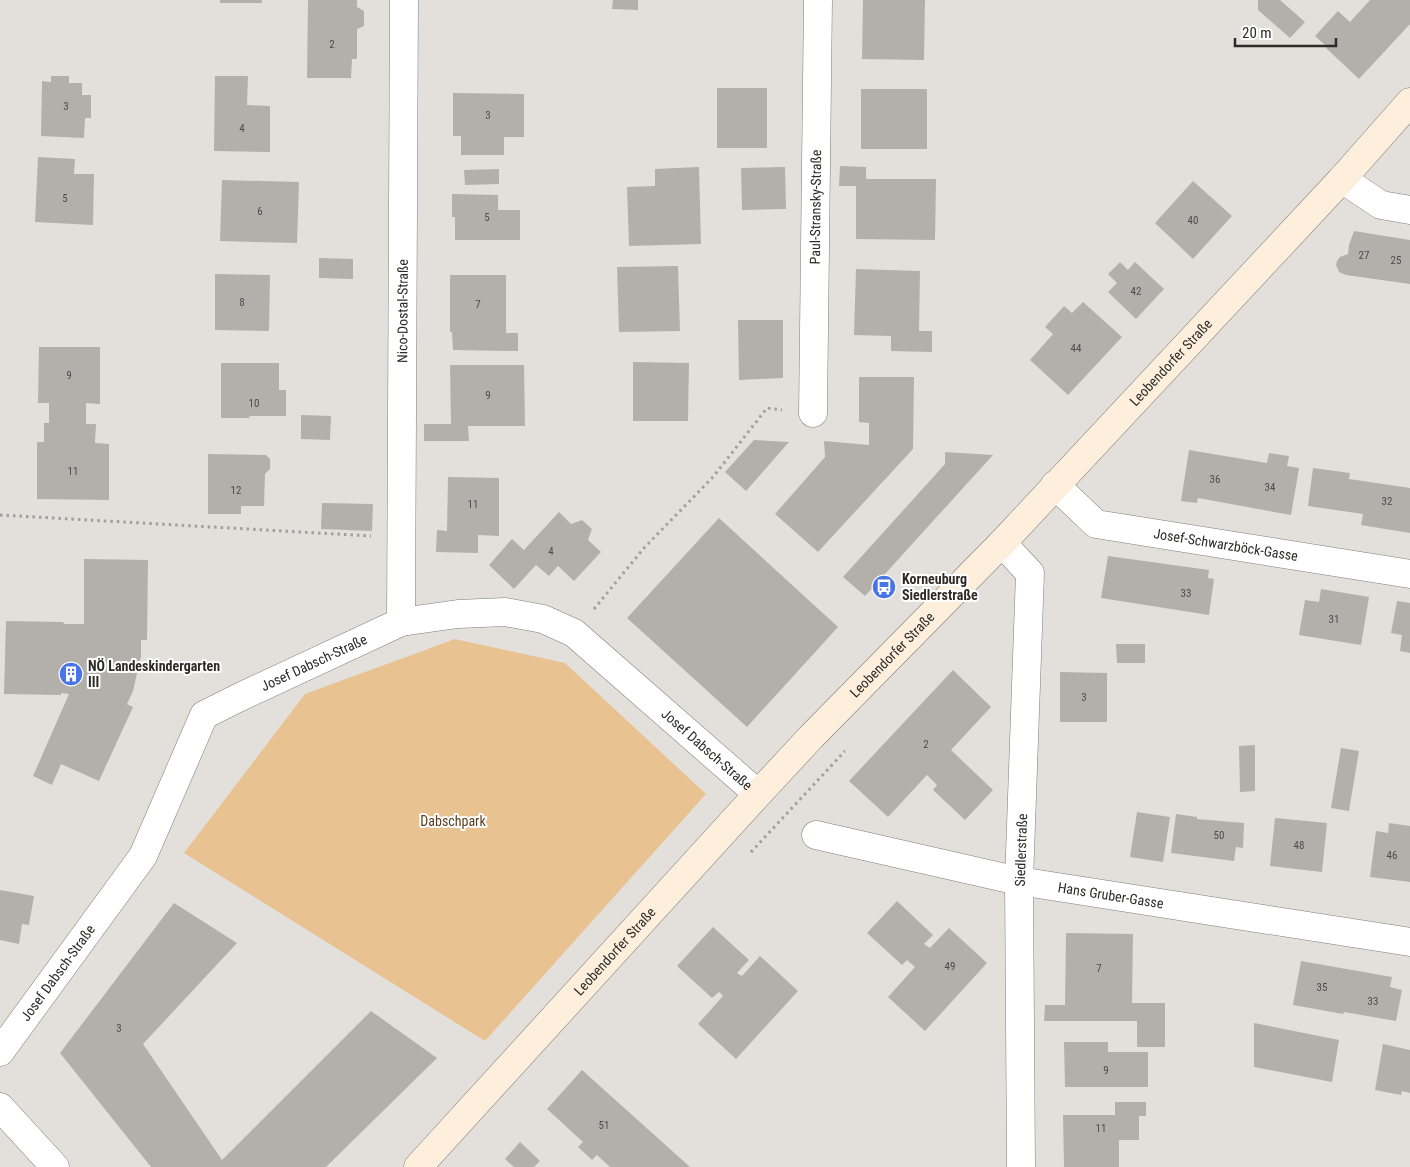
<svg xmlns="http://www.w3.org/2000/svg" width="1410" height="1167" font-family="'Roboto Condensed',sans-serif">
  <rect width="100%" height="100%" fill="#e3e0dc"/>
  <path fill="#e9c291" d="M 455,639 L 565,663 L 706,794 L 485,1041 L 184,853 L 305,694 Z"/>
  <path fill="#b3b0ac" d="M 220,0 L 262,0 L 262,3 L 220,3 Z
    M 308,0 L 357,0 L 357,7 L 364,11 L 364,26 L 357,29 L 357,59 L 352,59 L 351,78 L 307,78 Z
    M 613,0 L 638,0 L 638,10 L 612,9 Z
    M 863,0 L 925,0 L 924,60 L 862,59 Z
    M 1258,0 L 1280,0 L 1305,22 L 1290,38 L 1258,10 Z
    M 1370,0 L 1410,0 L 1410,24 L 1359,79 L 1326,48 L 1327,47 L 1315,36 L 1338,11 L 1350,22 Z
    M 51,76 L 69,76 L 69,83 L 82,83 L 82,95 L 91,95 L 91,118 L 85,118 L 84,138 L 41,136 L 42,81 L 51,82 Z
    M 215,76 L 248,76 L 247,105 L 270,106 L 270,152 L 214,151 Z
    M 717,88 L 767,88 L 767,148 L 717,148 Z
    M 861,89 L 927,89 L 927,149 L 861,149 Z
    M 453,93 L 524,94 L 524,137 L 504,137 L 504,155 L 461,155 L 461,136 L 453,136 Z
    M 38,157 L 75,159 L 74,174 L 94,174 L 93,225 L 35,222 Z
    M 840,166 L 866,167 L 866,179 L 936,179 L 935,240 L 856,239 L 856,186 L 839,186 Z
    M 699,167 L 701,244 L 629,246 L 627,187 L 655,186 L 655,169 Z
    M 785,167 L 786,209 L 742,210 L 741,168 Z
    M 499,169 L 499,184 L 465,185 L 464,170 Z
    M 222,180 L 299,182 L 297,243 L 220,241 Z
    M 1193,181 L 1232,216 L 1193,259 L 1155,223 Z
    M 452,194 L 498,195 L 498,210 L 520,210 L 520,240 L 455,240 L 455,217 L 452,217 Z
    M 1354,231 L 1410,240 L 1410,284 L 1346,275 L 1339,272 L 1336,265 L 1337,261 L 1340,257 L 1348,254 L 1349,245 Z
    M 319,258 L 353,259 L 353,279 L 319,278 Z
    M 1120,262 L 1128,270 L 1135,262 L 1164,289 L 1136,319 L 1108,292 L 1117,283 L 1108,274 Z
    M 678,266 L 680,331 L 619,332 L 617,267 Z
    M 856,269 L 920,271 L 919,331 L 932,331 L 932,352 L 891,351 L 891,336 L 854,335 Z
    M 215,274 L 270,275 L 269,331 L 215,330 Z
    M 450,275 L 506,275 L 506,333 L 518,333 L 518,351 L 453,350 L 452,332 L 450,332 Z
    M 1083,302 L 1122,337 L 1068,395 L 1030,360 L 1053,334 L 1045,327 L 1064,306 L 1072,313 Z
    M 738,320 L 783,320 L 783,378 L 739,380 Z
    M 39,347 L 100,347 L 100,404 L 86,403 L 86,424 L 96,424 L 95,443 L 109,444 L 109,500 L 37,499 L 37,442 L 44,442 L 44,423 L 49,423 L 49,403 L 38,403 Z
    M 633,362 L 689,363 L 688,421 L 633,421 Z
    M 221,363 L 279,363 L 279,390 L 286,390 L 286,416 L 249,416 L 250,418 L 221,418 Z
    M 450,365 L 524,365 L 525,426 L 468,426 L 469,441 L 424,441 L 424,424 L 451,424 Z
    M 859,377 L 914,377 L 913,449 L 818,552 L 775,514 L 825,457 L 824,441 L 869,445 L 869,423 L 859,422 Z
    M 301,415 L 331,416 L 330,440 L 301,439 Z
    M 754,440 L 789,442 L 746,491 L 725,472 Z
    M 1189,450 L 1267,463 L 1269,453 L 1289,456 L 1287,466 L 1299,468 L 1291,515 L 1198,498 L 1197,503 L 1181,501 Z
    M 945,452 L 993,455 L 865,596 L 843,577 L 945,464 Z
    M 208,454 L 266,455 L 270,459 L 270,469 L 265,474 L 264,506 L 241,506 L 241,514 L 208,514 Z
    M 1313,468 L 1350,473 L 1349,479 L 1410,488 L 1410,533 L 1361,525 L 1363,514 L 1308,506 Z
    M 448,477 L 499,478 L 499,536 L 478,535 L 478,553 L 436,552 L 437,530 L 447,531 Z
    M 322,503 L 373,504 L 372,531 L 321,529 Z
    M 559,512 L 571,524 L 582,520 L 592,529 L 588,540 L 601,552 L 574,581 L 558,566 L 549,576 L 536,565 L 514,589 L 489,565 L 512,539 L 524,550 Z
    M 719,518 L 838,627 L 747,727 L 627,618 Z
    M 1108,556 L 1209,570 L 1208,578 L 1214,579 L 1209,615 L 1101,598 Z
    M 84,559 L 148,560 L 147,640 L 141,640 L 141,656 L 133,691 L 127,704 L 133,707 L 99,781 L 61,764 L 52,785 L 33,776 L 69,694 L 61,693 L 61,695 L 4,694 L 6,621 L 63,622 L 64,624 L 84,624 Z
    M 1321,589 L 1369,597 L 1361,645 L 1299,635 L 1305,600 L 1319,602 Z
    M 1397,601 L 1410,603 L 1410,653 L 1400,651 L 1402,635 L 1391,633 Z
    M 1116,644 L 1145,644 L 1145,663 L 1117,663 Z
    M 953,670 L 991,707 L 951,750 L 993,790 L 965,820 L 933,790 L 937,785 L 927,775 L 888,817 L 849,781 Z
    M 1060,672 L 1107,673 L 1107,722 L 1060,722 Z
    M 1255,745 L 1255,791 L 1240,792 L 1239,746 Z
    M 1341,748 L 1359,751 L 1349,811 L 1331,808 Z
    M 1137,812 L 1170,817 L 1163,862 L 1130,857 Z
    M 1176,814 L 1197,817 L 1197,819 L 1244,823 L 1243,848 L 1236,847 L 1234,861 L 1171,853 Z
    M 1275,818 L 1327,823 L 1322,872 L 1270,866 Z
    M 1389,823 L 1410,826 L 1410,882 L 1370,877 L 1376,831 L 1388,833 Z
    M 0,890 L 34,896 L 29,925 L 22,924 L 19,944 L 0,940 Z
    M 897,901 L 933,935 L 924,944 L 930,948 L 949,928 L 987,963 L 925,1031 L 888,997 L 915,967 L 907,960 L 902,965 L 867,933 Z
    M 174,903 L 237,943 L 143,1044 L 222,1160 L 371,1011 L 437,1058 L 326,1167 L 151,1167 L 60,1053 Z
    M 713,927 L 749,960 L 737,973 L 742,976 L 760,956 L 798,991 L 736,1059 L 698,1024 L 723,996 L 719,992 L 712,998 L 677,966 Z
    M 1066,933 L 1133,934 L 1132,1003 L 1165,1003 L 1165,1047 L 1137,1047 L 1137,1021 L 1044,1021 L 1045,1005 L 1065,1005 Z
    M 1301,961 L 1392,977 L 1390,987 L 1402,990 L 1396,1021 L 1344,1012 L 1343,1014 L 1293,1005 Z
    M 1254,1023 L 1339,1040 L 1332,1082 L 1254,1067 Z
    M 1064,1042 L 1108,1042 L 1108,1052 L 1148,1052 L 1148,1087 L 1065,1087 Z
    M 1383,1044 L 1410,1050 L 1410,1093 L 1402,1091 L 1401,1095 L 1375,1090 Z
    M 582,1070 L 690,1167 L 610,1167 L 597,1155 L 592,1160 L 578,1147 L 583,1142 L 547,1109 Z
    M 1115,1102 L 1146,1102 L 1146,1116 L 1139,1116 L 1139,1140 L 1119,1140 L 1119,1167 L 1064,1167 L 1063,1115 L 1115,1115 Z
    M 520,1142 L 540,1161 L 534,1167 L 514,1167 L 505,1159 Z"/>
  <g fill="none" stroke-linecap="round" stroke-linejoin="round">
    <g stroke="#7f7d79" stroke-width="29">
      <g id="street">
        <path d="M 1342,179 L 1381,205 L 1410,210"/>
        <path id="s1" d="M 813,413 L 818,0"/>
        <path id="s2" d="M 1055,485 L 1096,524 L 1410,574"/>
        <path d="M 1002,543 L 1030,573 L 1019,881 L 1021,1167"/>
        <path id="s3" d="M 401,622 L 404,0"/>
        <path id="s4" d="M 816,835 L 1019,881 L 1410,942"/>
        <path id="s5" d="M 0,1052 L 143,856 L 204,715 L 240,697 L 401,622 L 458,614 L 505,612 L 543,619 L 574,633 L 758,794"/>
        <path d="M 0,1107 L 55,1167"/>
      </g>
    </g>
    <g stroke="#7f7d79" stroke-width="29">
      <g id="secondary">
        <path id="s6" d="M 418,1167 L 758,794 L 811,737 L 1002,543 L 1342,179 L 1410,102"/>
      </g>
    </g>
    <path stroke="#a19e9b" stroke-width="3" stroke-dasharray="2.5 4" stroke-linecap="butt" d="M 0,515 L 371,536
      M 594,609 L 644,548 L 713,477 L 767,408 L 782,410
      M 751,852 L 845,751"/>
    <use href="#street" stroke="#fff" stroke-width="28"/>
    <use href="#secondary" stroke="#feefdd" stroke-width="28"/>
  </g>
  <defs>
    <g id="bus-disc" transform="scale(1.25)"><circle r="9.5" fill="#4874e6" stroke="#fff"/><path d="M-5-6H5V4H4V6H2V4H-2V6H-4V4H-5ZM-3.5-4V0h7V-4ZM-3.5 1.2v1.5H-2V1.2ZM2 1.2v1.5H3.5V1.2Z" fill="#fff"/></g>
    <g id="building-disc" transform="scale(1.25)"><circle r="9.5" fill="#4874e6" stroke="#fff"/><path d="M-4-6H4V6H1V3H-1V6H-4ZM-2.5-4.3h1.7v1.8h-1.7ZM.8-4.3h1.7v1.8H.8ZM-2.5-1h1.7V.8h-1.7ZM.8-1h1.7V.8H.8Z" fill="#fff"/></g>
  </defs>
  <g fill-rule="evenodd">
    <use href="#bus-disc" x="884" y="587"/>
    <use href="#building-disc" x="71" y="674"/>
  </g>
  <g text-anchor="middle" stroke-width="4" stroke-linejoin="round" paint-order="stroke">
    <g font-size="11" fill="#4e4c4a">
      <text x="332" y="48">2</text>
      <text x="66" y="110">3</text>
      <text x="488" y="119">3</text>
      <text x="242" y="132">4</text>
      <text x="65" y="202">5</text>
      <text x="260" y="215">6</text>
      <text x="487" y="221">5</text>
      <text x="1193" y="224">40</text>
      <text x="1364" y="259">27</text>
      <text x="1396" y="264">25</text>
      <text x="1136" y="295">42</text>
      <text x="242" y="306">8</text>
      <text x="478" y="308">7</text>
      <text x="1076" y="352">44</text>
      <text x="69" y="379">9</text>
      <text x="488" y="399">9</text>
      <text x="254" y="407">10</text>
      <text x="73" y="475">11</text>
      <text x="1215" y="483">36</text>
      <text x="1270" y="491">34</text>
      <text x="236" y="494">12</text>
      <text x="1387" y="505">32</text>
      <text x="473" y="508">11</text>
      <text x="551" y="555">4</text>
      <text x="1186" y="597">33</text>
      <text x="1334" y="623">31</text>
      <text x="1084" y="701">3</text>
      <text x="926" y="748">2</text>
      <text x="1219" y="839">50</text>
      <text x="1299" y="849">48</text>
      <text x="1392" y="859">46</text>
      <text x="950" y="970">49</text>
      <text x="1099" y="972">7</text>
      <text x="1322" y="991">35</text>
      <text x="1373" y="1005">33</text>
      <text x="119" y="1032">3</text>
      <text x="1106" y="1074">9</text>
      <text x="604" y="1129">51</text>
      <text x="1101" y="1132">11</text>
    </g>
    <g font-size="14" fill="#2c2b2a" stroke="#fff">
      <text dy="5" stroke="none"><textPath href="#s1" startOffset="206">Paul-Stransky-Straße</textPath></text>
      <text dy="5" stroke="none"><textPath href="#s3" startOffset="311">Nico-Dostal-Straße</textPath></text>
      <text dy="5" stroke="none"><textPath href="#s6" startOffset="1102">Leobendorfer Straße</textPath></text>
      <text dy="5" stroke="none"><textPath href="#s2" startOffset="188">Josef-Schwarzböck-Gasse</textPath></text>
      <text dy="5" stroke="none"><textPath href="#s6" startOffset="698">Leobendorfer Straße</textPath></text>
      <text dy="5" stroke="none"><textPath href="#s5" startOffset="518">Josef Dabsch-Straße</textPath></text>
      <text dy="5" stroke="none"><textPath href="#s5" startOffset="968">Josef Dabsch-Straße</textPath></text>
      <text transform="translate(1021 850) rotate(-88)" y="5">Siedlerstraße</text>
      <text dy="5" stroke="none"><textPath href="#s4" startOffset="301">Hans Gruber-Gasse</textPath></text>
      <text dy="5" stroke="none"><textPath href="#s6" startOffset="292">Leobendorfer Straße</textPath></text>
      <text dy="5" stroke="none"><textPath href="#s5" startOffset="98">Josef Dabsch-Straße</textPath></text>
    </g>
    <g font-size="14" font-weight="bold" fill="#2c2b2a" stroke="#fff" text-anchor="start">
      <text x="902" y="584">Korneuburg<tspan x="902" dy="16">Siedlerstraße</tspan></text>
      <text x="88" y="671">NÖ Landeskindergarten<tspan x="88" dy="16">III</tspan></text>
    </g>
    <g font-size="14" fill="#59401e" stroke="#fff">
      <text x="453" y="826">Dabschpark</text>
    </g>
  </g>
  <path d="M1235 38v8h101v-8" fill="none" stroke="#2c2b2a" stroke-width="2.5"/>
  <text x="1242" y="38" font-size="15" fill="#2c2b2a" stroke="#ffffff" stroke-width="4" paint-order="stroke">20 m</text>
</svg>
